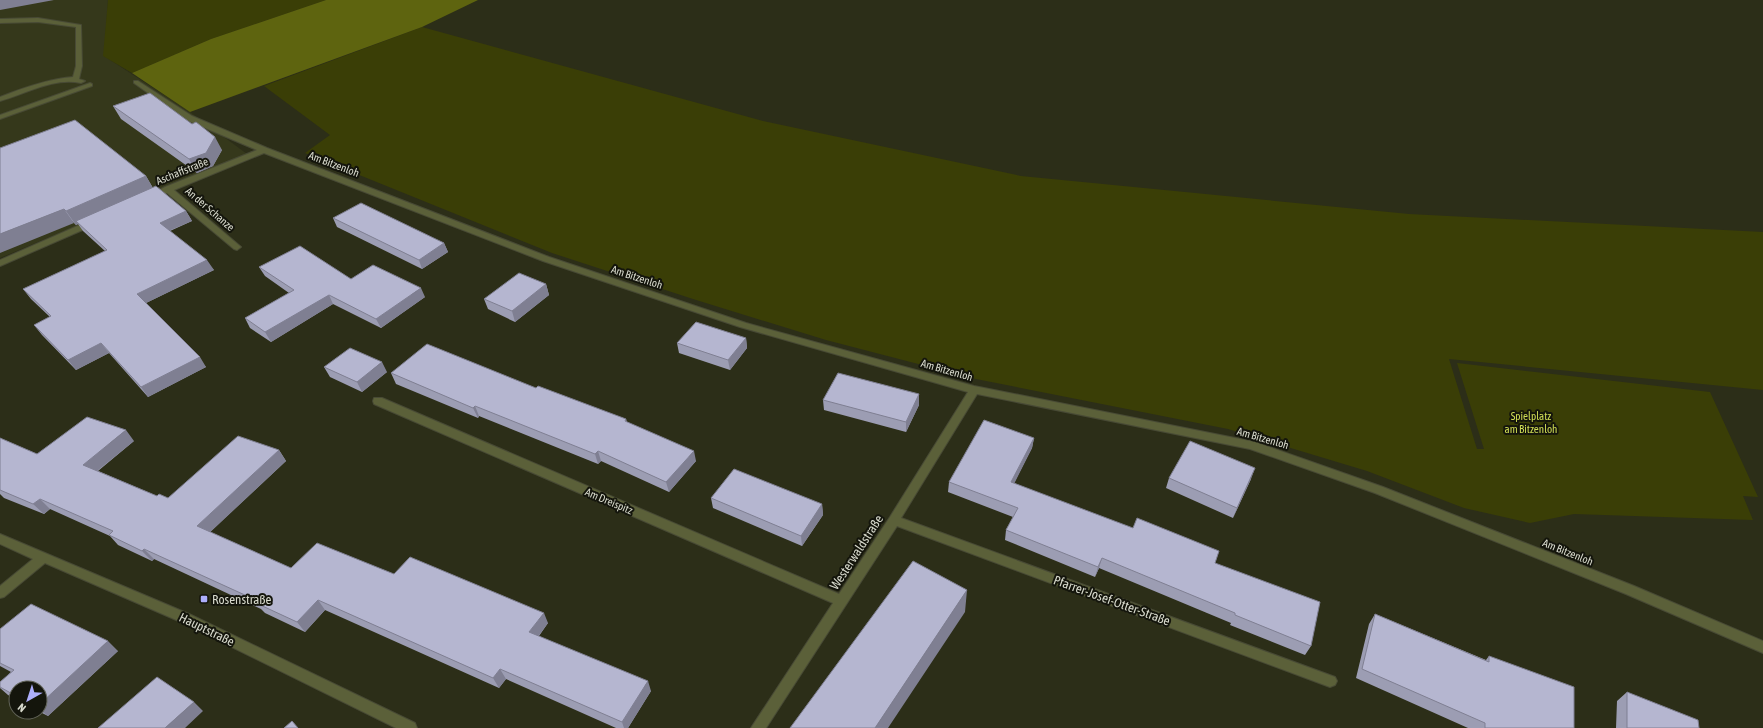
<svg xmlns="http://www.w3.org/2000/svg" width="1763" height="728" font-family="'Asap Condensed',sans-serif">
  <rect width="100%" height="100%" fill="#2c2e18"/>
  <path fill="#35381b" d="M 0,0 L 108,0 L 104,56 L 190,112 L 247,154 L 0,258 Z"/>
  <path fill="#3a3e06" d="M 108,0 L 326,0 L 211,39 L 132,73 L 103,56 Z
    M 422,27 L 763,121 L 1021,176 L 1409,214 L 1763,232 L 1763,390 L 1449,359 L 1477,449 L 1484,449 L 1457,363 L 1710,392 L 1758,497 L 1743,496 L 1753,520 L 1574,514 L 1530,523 L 1464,508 L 1367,471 L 1228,429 L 976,379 L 826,340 L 693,299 L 552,253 L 305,153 L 330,135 L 264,86 Z"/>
  <path fill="#5e640f" d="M 326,0 L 478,0 L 422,27 L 190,112 L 132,73 L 211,39 Z"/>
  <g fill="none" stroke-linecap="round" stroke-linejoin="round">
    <g stroke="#484a35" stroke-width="2">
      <path id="minor" d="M 38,18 L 81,25 L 82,66 L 79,79 L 85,81 L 81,83 C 53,77 26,94 0,101 L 0,97 C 23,88 48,79 73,77 L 76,66 L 76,27 L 38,22 L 0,23 L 0,19 Z
        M 134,81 L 138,81 L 192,116 L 267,148 L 549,257 L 746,323 L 974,386 L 1255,442 L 1383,487 L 1634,586 L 1763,641 L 1763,653 L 1626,594 L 1375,493 L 1250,449 L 977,394 L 901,518 L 1335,677 L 1337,681 L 1335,685 L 1330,687 L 897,526 L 766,728 L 751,728 L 833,603 L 374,404 L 373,401 L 374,398 L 382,398 L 839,594 L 890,517 L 968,392 L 740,327 L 543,261 L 264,153 L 174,190 L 241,247 L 237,250 L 234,249 L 167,193 L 150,199 L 146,197 L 165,187 L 257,150 L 186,120 L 134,83 Z
        M 90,83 L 92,84 L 92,86 L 0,119 L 0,115 Z
        M 91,220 L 94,221 L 95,223 L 94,225 L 0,266 L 0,260 Z
        M 0,534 L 189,614 L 415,723 L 417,728 L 396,728 L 181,622 L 45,563 L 4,597 L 0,598 L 0,586 L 33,559 L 0,544 Z"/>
    </g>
    <use href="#minor" fill="#5b6039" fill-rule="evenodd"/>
  </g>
  <path fill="#9c9db3" d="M 113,106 L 222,150 L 213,166 L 197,173 L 121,119 Z
    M 0,148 L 146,176 L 153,188 L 186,211 L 192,221 L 170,231 L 214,270 L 146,303 L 206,367 L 148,397 L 109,353 L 76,370 L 42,335 L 34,325 L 50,317 L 31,299 L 23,289 L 105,251 L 83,231 L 78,224 L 76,225 L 74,223 Z
    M 333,218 L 444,243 L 448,252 L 422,269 L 337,227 Z
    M 259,267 L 351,279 L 425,297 L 381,328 L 333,304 L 271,342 L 250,328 L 245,318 L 289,293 L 265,276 Z
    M 546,284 L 549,295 L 515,322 L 488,309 L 484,299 Z
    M 746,338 L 747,348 L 730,370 L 679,353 L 677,343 Z
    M 324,367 L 387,372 L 362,392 L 330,377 Z
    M 391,373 L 536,388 L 626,419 L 627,422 L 696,461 L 669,492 L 601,461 L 598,464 L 479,416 L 478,418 L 396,384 Z
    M 919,394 L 919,405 L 906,432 L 824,410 L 823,400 Z
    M 0,438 L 37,454 L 134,441 L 98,471 L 157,496 L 168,498 L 279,450 L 286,461 L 210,532 L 291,568 L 394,574 L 548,623 L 539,636 L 651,691 L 628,728 L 616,728 L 506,679 L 499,688 L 325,610 L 305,632 L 265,613 L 261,609 L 154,559 L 152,561 L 118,545 L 110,536 L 50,509 L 44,514 L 4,498 L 0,494 Z
    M 1034,438 L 1032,448 L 1014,483 L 1215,563 L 1311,646 L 1305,655 L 1230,625 L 1231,623 L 1099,568 L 1095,577 L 1005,540 L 1006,530 L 1013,517 L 948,492 L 949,482 Z
    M 1169,478 L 1251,479 L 1233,518 L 1166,488 Z
    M 711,498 L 822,504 L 823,515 L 802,546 L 713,508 Z
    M 1375,614 L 1486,660 L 1489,656 L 1574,728 L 1468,728 L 1356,678 L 1369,624 Z
    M 0,629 L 118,651 L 48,716 L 40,712 L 40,688 L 16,688 L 16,699 L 8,695 L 0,688 L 0,682 L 11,672 L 0,666 Z
    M 1627,692 L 1699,728 L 1616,728 L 1617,701 Z"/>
  <path fill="#7f7f92" d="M 0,0 L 54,0 L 0,10 Z
    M 215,137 L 222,150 L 213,166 L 197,173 L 189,159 Z
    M 146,176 L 154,190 L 76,221 L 78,224 L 76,225 L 66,211 Z
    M 64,209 L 74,223 L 0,253 L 0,234 Z
    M 186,211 L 192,221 L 166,232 L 160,223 Z
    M 444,243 L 448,252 L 422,269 L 419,260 Z
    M 207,260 L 214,270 L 144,304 L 137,294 Z
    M 546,284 L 549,295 L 515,322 L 512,311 Z
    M 421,288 L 425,297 L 381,328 L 376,319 Z
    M 329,295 L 333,304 L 271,342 L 265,332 Z
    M 746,338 L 747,348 L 730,370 L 728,360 Z
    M 101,343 L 109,353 L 76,370 L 68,360 Z
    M 200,357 L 206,367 L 148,397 L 141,387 Z
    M 382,362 L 387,372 L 362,392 L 357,382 Z
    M 919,394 L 919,405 L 906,432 L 906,422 Z
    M 475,406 L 479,416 L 478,418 L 473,408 Z
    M 126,430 L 134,441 L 92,475 L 83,465 Z
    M 1034,438 L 1032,448 L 1010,492 L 1011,482 Z
    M 279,450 L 286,461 L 205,537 L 197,526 Z
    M 598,451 L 601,461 L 598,464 L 595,454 Z
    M 694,451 L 696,461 L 669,492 L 666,482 Z
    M 1255,468 L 1251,479 L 1233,518 L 1237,508 Z
    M 40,499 L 50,509 L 44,514 L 33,504 Z
    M 822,504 L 823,515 L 802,546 L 801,536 Z
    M 144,549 L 154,559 L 152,561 L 142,551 Z
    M 1102,558 L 1099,568 L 1095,577 L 1098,567 Z
    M 967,590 L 965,612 L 888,728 L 875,728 Z
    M 318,600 L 325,610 L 305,632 L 297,622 Z
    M 544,613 L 548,623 L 534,642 L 529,632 Z
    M 108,641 L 118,651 L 48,716 L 40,710 L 40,704 Z
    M 500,669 L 506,679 L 499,688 L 493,678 Z
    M 648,681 L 651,691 L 628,728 L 624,728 L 622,722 Z
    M 194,702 L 203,711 L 185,728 L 165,728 Z"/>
  <path fill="#b5b6d0" stroke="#7f7f92" d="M 150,93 L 192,124 L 196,122 L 215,137 L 206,153 L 189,159 L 113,106 Z
    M 75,120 L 146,176 L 66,211 L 64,209 L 0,234 L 0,148 Z
    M 156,186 L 186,211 L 160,223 L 207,260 L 137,294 L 200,357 L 141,387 L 101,343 L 68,360 L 34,325 L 51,316 L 23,289 L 107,250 L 76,221 Z
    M 361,203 L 444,243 L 419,260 L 333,218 Z
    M 300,246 L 351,279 L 373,265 L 421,288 L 376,319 L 329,295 L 265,332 L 245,318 L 294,290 L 259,267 Z
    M 519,273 L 546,284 L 512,311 L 484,299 Z
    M 696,322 L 746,338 L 728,360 L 677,343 Z
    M 427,344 L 536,388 L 538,386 L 626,419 L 625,421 L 694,451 L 666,482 L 598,451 L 595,454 L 475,406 L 473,408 L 391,373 Z
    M 350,348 L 382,362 L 357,382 L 324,367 Z
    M 838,373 L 919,394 L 906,422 L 823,400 Z
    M 87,417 L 126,430 L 83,465 L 157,496 L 159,494 L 168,498 L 238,436 L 279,450 L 197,526 L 291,568 L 317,543 L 394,574 L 410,557 L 544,613 L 529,632 L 648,681 L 622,722 L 500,669 L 493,678 L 318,600 L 297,622 L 256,603 L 258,601 L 144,549 L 142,551 L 109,535 L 113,531 L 40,499 L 33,504 L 0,490 L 0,438 L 37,454 Z
    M 984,420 L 1034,438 L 1011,482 L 1133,528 L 1137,518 L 1219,551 L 1215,563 L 1320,602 L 1311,646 L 1235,615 L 1235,613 L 1102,558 L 1098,567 L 1006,530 L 1018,508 L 949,482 Z
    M 1190,441 L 1255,468 L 1237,508 L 1169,478 Z
    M 734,469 L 822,504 L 801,536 L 711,498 Z
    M 913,561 L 967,590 L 875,728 L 790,728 Z
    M 31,604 L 108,641 L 40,704 L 40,688 L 16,688 L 16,696 L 0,687 L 0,682 L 14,670 L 0,663 L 0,629 Z
    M 1375,614 L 1489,662 L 1489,656 L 1574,687 L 1574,728 L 1485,728 L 1485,723 L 1362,669 Z
    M 157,677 L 194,702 L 165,728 L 98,728 Z
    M 1627,692 L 1698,720 L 1699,728 L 1627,728 Z
    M 292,721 L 298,728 L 284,728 Z"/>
  <rect fill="#adaefb" stroke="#14150c" stroke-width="1.5" x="200" y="595" width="8" height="8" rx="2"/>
  <g text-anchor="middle" stroke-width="4" stroke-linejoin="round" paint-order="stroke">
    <g font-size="11" fill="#d8dacd" stroke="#14150c">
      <text transform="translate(334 164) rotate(21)" y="4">Am Bitzenloh</text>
      <text transform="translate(182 171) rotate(-22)" y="4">Aschaffstraße</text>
      <text transform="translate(210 209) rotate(41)" y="4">An der Schanze</text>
      <text transform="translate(637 277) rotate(18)" y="4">Am Bitzenloh</text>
      <text transform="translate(947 370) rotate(16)" y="4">Am Bitzenloh</text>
      <text transform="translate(1263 438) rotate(16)" y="4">Am Bitzenloh</text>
      <text transform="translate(609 501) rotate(23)" y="4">Am Dreispitz</text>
      <text transform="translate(1568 552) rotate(22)" y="4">Am Bitzenloh</text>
    </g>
    <g font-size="11" fill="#d0dd55" stroke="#14150c">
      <text x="1531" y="420">Spielplatz<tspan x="1531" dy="13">am Bitzenloh</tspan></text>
    </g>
    <g font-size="13" fill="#d8dacd" stroke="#14150c">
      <text transform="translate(856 552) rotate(-57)" y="5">Westerwaldstraße</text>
      <text transform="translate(1112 600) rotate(20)" y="5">Pfarrer-Josef-Otter-Straße</text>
      <text transform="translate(207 629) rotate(26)" y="5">Hauptstraße</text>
    </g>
    <g font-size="13" fill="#d8dacd" stroke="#14150c" text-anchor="start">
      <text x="212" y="604">Rosenstraße</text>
    </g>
  </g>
  <g transform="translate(28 700) rotate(219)"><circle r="19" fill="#14150c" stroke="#626459"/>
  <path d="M0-3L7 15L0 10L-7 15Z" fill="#adaefb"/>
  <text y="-6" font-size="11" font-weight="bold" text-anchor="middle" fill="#d8dacd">N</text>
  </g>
</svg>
